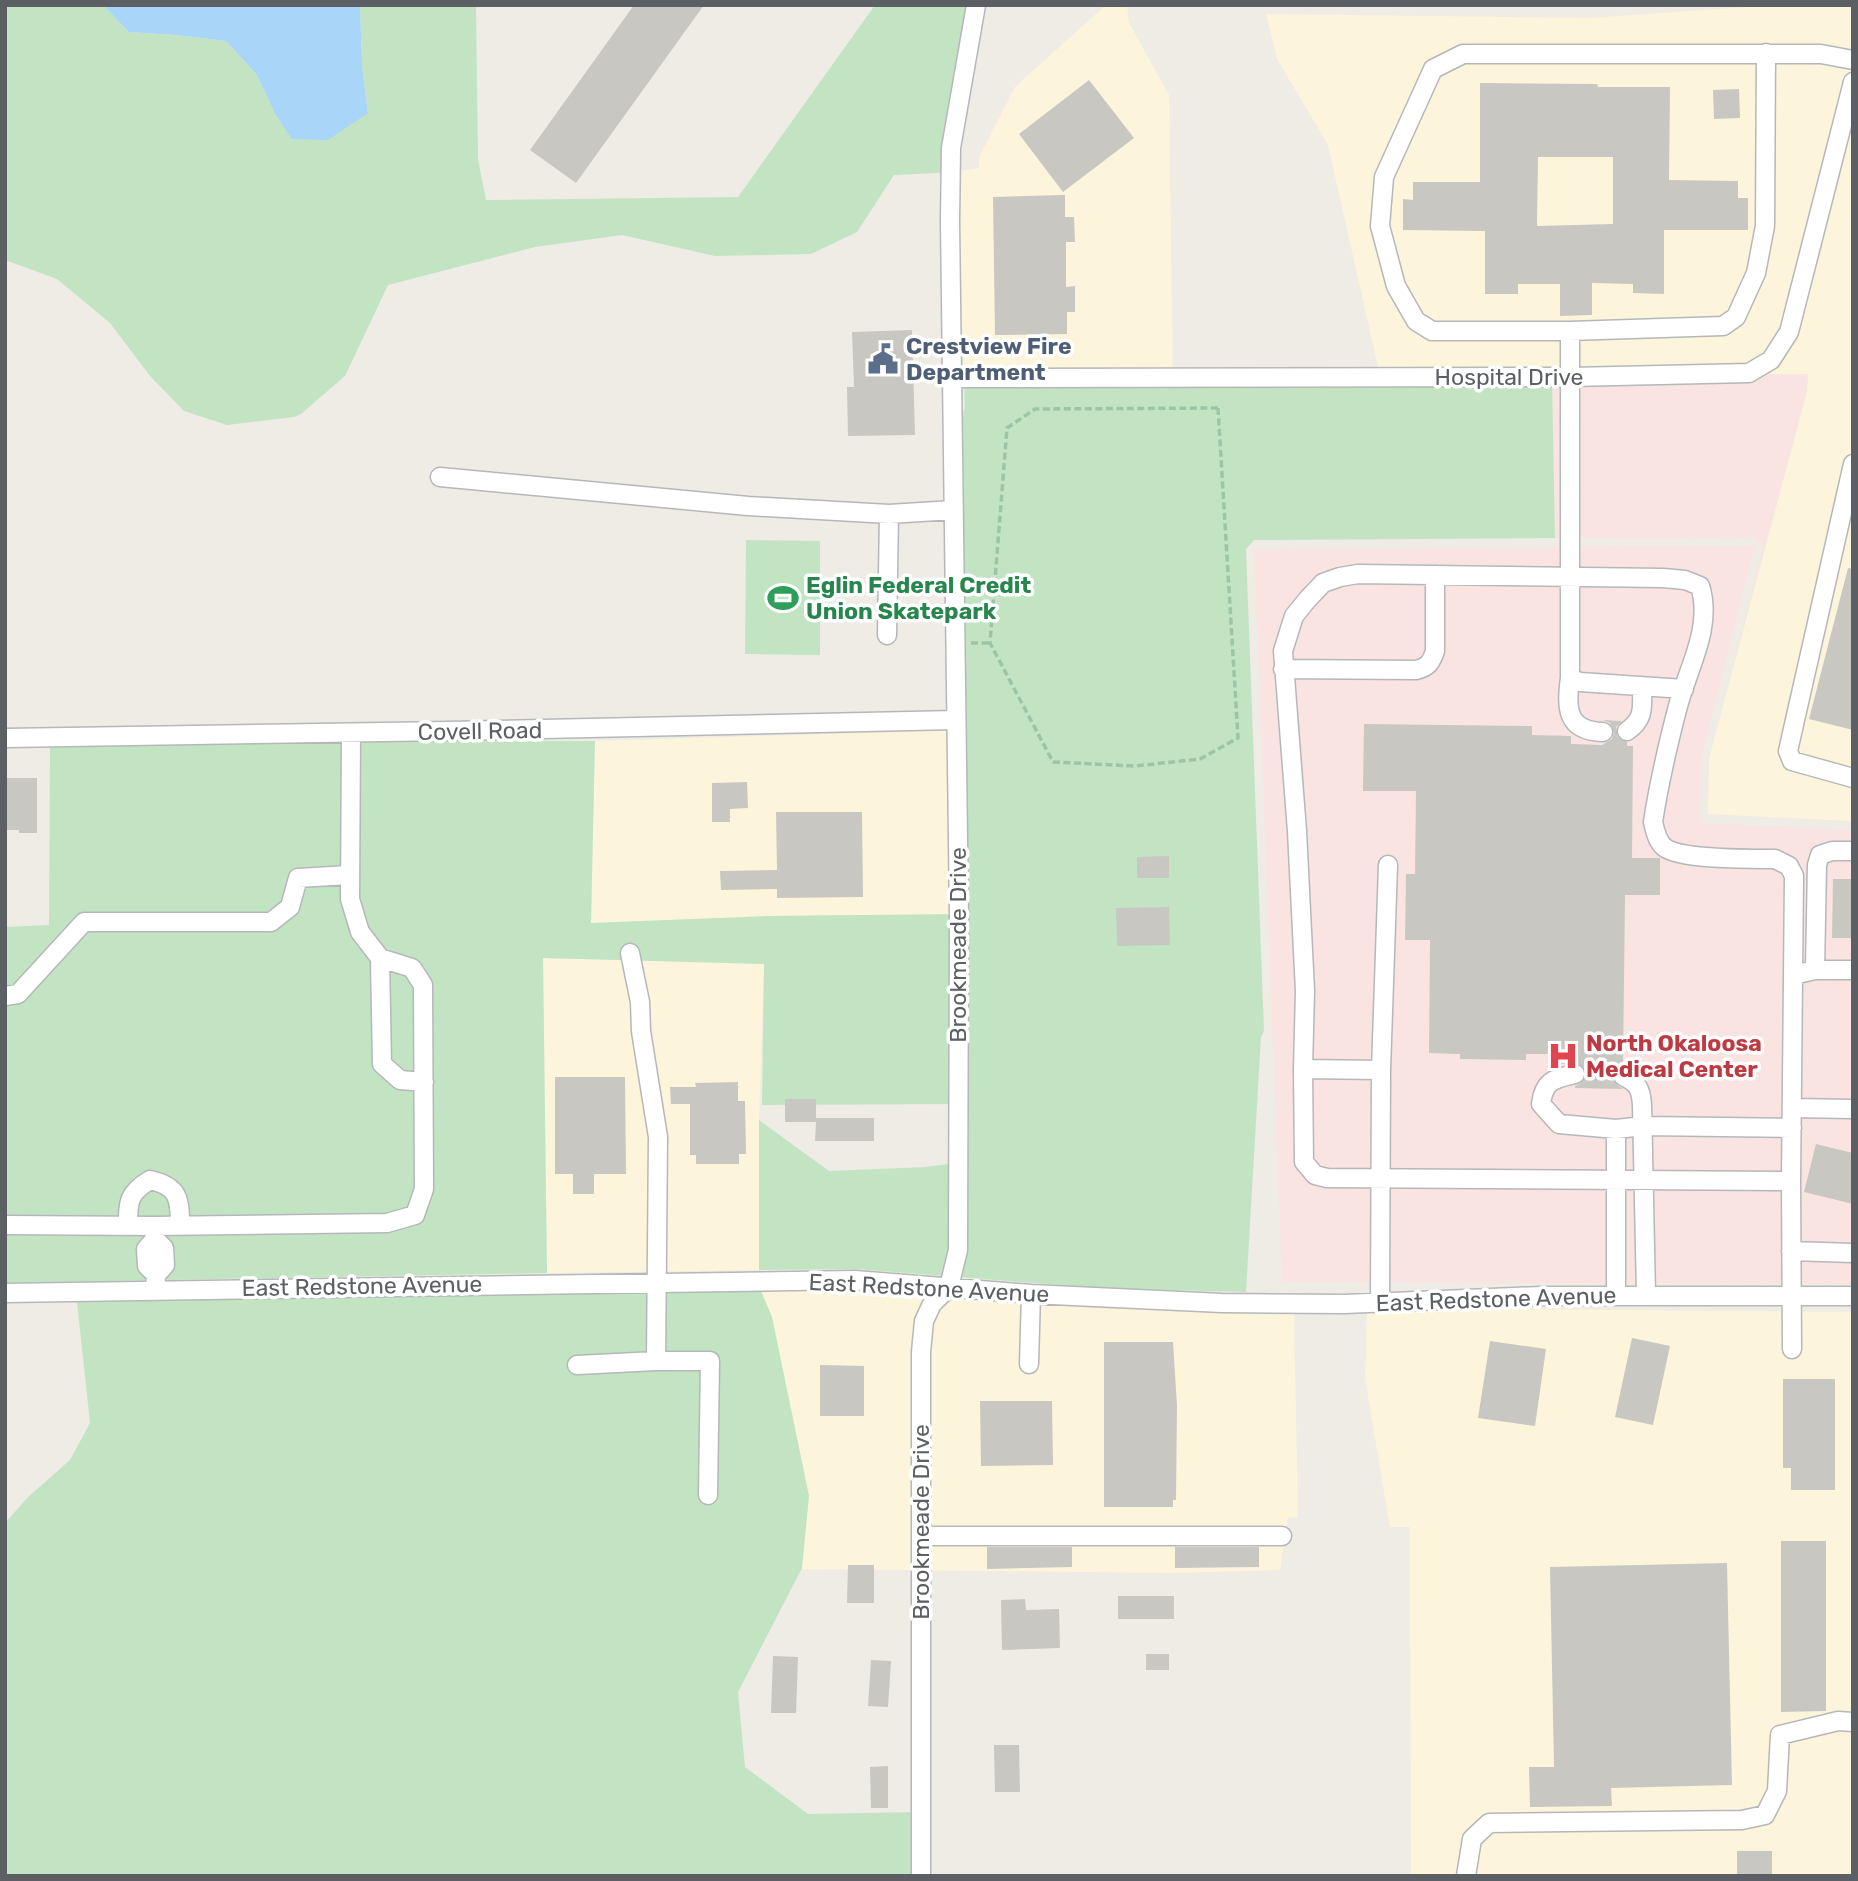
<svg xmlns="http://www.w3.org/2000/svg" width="1858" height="1881" font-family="Rubik,sans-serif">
  <rect width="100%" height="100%" fill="#eeece4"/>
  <path fill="#fcf5dc" d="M 1106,5 L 1127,5 L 1129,23 L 1169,95 L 1173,383 L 964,386 L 953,172 L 979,168 L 979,157 L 1015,87 Z
    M 1775,5 L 1853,5 L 1853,821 L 1708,814 L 1709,759 L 1807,391 L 1808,374 L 1381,380 L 1328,145 L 1277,59 L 1266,14 L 1590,18 Z
    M 962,730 L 963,914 L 769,916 L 591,923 L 595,741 Z
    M 543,958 L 764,964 L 759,1120 L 759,1270 L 547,1273 Z
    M 855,1290 L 1089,1308 L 1294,1314 L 1298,1517 L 1288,1518 L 1280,1570 L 1172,1573 L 801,1569 L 809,1496 L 772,1317 L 761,1291 Z
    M 1478,1309 L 1853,1312 L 1853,1876 L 1411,1876 L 1410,1527 L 1390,1527 L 1365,1378 L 1367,1313 Z"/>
  <path fill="#fae4e2" d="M 1808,374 L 1807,391 L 1727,689 L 1763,548 L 1755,537 L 1555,538 L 1552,377 Z
    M 1755,546 L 1701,757 L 1700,823 L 1853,830 L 1853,1284 L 1282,1282 L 1254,549 Z"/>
  <path fill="#c3e4c3" d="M 5,5 L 103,5 L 129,32 L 176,35 L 226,41 L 257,75 L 274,112 L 368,113 L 362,66 L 360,5 L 476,5 L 478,159 L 486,200 L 738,197 L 875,5 L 966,5 L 953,172 L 894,175 L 857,232 L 811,254 L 715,256 L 622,235 L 535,247 L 388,285 L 345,376 L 301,414 L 294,417 L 227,425 L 184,411 L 150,376 L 110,323 L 57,279 L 5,260 Z
    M 1552,377 L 1555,538 L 1254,540 L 1246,549 L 1264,1031 L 1261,1037 L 1246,1292 L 1099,1288 L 856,1269 L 759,1270 L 759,1120 L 829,1171 L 926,1167 L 963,1162 L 963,1104 L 762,1105 L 764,964 L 543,958 L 547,1273 L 5,1283 L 5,927 L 49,925 L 50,742 L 595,741 L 591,923 L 769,916 L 962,914 L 962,416 L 965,408 L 964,386 Z
    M 746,540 L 820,541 L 820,655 L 745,654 Z
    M 761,1291 L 772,1317 L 809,1496 L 802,1568 L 738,1692 L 745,1767 L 808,1814 L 921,1812 L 922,1876 L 5,1876 L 5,1523 L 28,1497 L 70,1460 L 90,1423 L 77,1302 Z"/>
  <path fill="#a9d5f9" d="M 103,5 L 360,5 L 362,66 L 368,113 L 328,140 L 292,139 L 274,112 L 257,75 L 226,41 L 176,35 L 129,32 Z"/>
  <path fill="#c9c7c2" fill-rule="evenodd" d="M 634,5 L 704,5 L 576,183 L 530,150 Z
    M 1089,80 L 1134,138 L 1063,192 L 1019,134 Z
    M 1480,83 L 1597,84 L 1598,87 L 1670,87 L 1669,180 L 1738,181 L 1738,198 L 1748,198 L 1748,230 L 1664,230 L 1664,294 L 1633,293 L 1633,284 L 1592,283 L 1592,315 L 1560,316 L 1560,284 L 1518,284 L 1518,294 L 1485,294 L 1485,231 L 1403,230 L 1403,199 L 1413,200 L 1413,182 L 1480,182 ZM 1538,157 L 1613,157 L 1613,224 L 1537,226 Z
    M 1739,89 L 1740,118 L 1714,119 L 1713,90 Z
    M 1065,195 L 1065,217 L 1074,217 L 1075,242 L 1066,242 L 1066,287 L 1075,286 L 1075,312 L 1067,312 L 1067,334 L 995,335 L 993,197 Z
    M 912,330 L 915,435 L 848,436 L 847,387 L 854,387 L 852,332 Z
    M 1848,568 L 1853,569 L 1853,730 L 1809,719 Z
    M 1603,720 L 1622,721 L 1616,727 L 1618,737 L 1627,742 L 1627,746 L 1633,746 L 1632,858 L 1660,858 L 1660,895 L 1625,895 L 1623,1065 L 1616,1067 L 1612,1076 L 1614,1083 L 1623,1089 L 1575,1088 L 1575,1086 L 1582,1083 L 1586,1078 L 1586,1071 L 1578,1063 L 1560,1064 L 1560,1054 L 1526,1054 L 1526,1060 L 1460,1059 L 1460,1054 L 1429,1053 L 1430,940 L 1405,940 L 1406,874 L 1415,874 L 1416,791 L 1363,791 L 1364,724 L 1532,726 L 1532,735 L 1571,736 L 1571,744 L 1602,745 L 1612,739 L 1614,733 L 1610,723 Z
    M 5,778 L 37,778 L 37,833 L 19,833 L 19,830 L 5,830 Z
    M 747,782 L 748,808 L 730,809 L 730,822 L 712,822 L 712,783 Z
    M 776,812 L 862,812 L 863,897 L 777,898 L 777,889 L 721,890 L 720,871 L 777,870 Z
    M 1169,856 L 1169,878 L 1137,878 L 1137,857 Z
    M 1833,879 L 1853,879 L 1853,938 L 1832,938 Z
    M 1169,907 L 1170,945 L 1117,946 L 1116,908 Z
    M 555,1077 L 625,1077 L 626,1174 L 594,1174 L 594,1194 L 573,1194 L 573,1174 L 555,1174 Z
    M 738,1082 L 738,1101 L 745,1101 L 746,1154 L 739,1154 L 739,1164 L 696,1164 L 696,1155 L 690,1155 L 690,1104 L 671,1104 L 670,1087 L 696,1087 L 695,1083 Z
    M 785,1099 L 816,1099 L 816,1118 L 874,1118 L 874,1141 L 815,1141 L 816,1122 L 785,1122 Z
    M 1816,1144 L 1853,1153 L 1853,1204 L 1804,1192 Z
    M 1632,1338 L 1670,1346 L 1653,1425 L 1615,1417 Z
    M 1490,1341 L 1546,1349 L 1535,1426 L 1478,1418 Z
    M 1104,1342 L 1173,1342 L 1177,1406 L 1176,1500 L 1173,1500 L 1173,1507 L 1104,1507 Z
    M 820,1365 L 864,1366 L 864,1416 L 820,1416 Z
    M 1783,1379 L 1835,1379 L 1835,1490 L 1791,1490 L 1791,1468 L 1783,1468 Z
    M 980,1401 L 1052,1401 L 1053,1465 L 981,1466 Z
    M 1781,1541 L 1826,1541 L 1826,1711 L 1781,1712 Z
    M 987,1547 L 1072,1547 L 1072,1567 L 987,1569 Z
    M 1175,1547 L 1259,1547 L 1259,1567 L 1175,1568 Z
    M 1727,1563 L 1732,1785 L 1611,1788 L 1612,1806 L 1530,1807 L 1529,1767 L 1554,1767 L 1550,1567 Z
    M 848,1565 L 874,1565 L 874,1603 L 847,1603 Z
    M 1118,1596 L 1174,1596 L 1174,1619 L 1118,1619 Z
    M 1025,1599 L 1026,1610 L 1059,1609 L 1060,1648 L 1002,1650 L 1001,1600 Z
    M 1146,1654 L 1169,1654 L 1169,1670 L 1146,1670 Z
    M 773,1656 L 798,1657 L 796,1713 L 771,1713 Z
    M 871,1660 L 891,1661 L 888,1707 L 868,1706 Z
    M 994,1745 L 1019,1745 L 1020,1792 L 995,1792 Z
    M 888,1766 L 888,1808 L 871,1808 L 870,1767 Z
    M 1737,1851 L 1772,1851 L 1772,1876 L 1737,1876 Z"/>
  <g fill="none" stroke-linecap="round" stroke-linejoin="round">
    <path stroke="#cac9c4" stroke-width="18" stroke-dasharray="18 9" stroke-linecap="butt" d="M 1575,1074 L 1623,1076"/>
    <g stroke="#b5b7ba" stroke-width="21">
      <path id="minor" d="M 1766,53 L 1765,226 L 1756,273 L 1736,317 L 1723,326 L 1570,331 L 1432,331 L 1416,321 L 1396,286 L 1380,226 L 1384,177 L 1433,69 L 1463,54 L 1821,54 L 1853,60
        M 1570,331 L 1570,678 L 1580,682 L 1684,689
        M 952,378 L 1571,377 L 1749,373 L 1771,360 L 1789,332 L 1853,82
        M 1853,464 L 1788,751 L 1792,761 L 1853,778
        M 440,477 L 748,506 L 889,514 L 953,510
        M 887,635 L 889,514
        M 1283,669 L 1416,670 C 1428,667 1431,663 1435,651 L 1435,575
        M 1570,678 C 1566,708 1566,731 1603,732
        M 1627,731 C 1645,719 1642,707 1642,688
        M 5,738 L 448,731 L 955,720
        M 380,958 L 382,1064 L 400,1080 L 424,1082
        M 1815,970 L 1853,970
        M 1793,975 L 1815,970 L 1817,865 L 1820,855 L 1832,851 L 1853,851
        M 5,996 L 18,994 L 84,922 L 271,922 L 290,907 L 298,878 L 349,875
        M 1303,1069 L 1381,1070
        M 1575,1074 C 1554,1079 1544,1080 1541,1104 L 1559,1124 L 1616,1129 L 1644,1126 L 1792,1128
        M 1623,1076 C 1638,1083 1641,1089 1642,1105 L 1646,1295
        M 1793,1108 L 1853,1109
        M 1616,1129 L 1616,1296
        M 1791,1181 L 1327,1178 L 1315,1175 L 1304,1162 L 1303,1069 L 1305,991 L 1297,831 L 1283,651 L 1294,616 L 1307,600 L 1323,583 L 1340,577 L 1358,574 L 1663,578 L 1685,580 L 1700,586 C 1713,627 1688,668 1678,706 C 1668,744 1659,783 1653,822 C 1655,830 1657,841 1664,847 C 1680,860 1753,859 1775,859 L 1789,866 L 1794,876 L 1791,1181 L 1792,1349
        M 5,1225 L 154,1226
        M 128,1226 C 128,1202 128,1193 150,1180 C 178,1186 180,1198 180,1225
        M 155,1239 L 146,1249 L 147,1266 L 156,1275
        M 1791,1251 L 1853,1253
        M 155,1290 L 156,1275 L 165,1265 L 164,1248 L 155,1239 L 154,1226 L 387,1223 L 415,1215 L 424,1189 L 423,985 L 412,968 L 380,958 L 360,932 L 350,899 L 351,733
        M 5,1293 L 855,1280 L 1031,1294 L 1222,1303 L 1344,1304 L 1541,1296 L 1853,1296
        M 1380,1302 L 1381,1070 L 1388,865
        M 656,1361 L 710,1361 L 708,1495
        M 1029,1364 L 1031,1294
        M 577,1365 L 656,1361 L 658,1137 L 641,1031 L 640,1002 L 630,953
        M 921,1536 L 1282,1536
        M 921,1876 L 921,1352 L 924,1321 L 932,1304 L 949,1287 L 958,1250 L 959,918 L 950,221 L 951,148 L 976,5
        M 1466,1876 L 1472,1839 L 1489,1823 L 1742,1820 L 1765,1815 L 1777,1791 L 1780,1735 L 1838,1721 L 1853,1722"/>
    </g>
    <path stroke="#9cc5a8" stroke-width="3.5" stroke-dasharray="7 3.5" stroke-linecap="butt" d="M 1218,408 L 1238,738 L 1200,759 L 1135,766 L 1053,762 L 990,643 L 1007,428 L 1035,409 Z
      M 971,643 L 990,643"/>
    <use href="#minor" stroke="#fff" stroke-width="18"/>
  </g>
  <defs>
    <g id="civic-bare" transform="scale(2.415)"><path d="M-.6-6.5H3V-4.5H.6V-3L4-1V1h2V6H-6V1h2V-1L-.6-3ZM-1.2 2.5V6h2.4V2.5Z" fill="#5c6f8a" stroke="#fff" stroke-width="2.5" paint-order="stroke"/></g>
    <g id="stadium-bare" transform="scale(2.415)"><path d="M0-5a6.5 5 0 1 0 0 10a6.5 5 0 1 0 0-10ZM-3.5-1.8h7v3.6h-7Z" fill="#2e9e5b" stroke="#fff" stroke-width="2.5" paint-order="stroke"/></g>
    <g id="hospital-bare" transform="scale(2.415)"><path d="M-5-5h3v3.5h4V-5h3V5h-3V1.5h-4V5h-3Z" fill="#e0444e" stroke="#fff" stroke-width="2.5" paint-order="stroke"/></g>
  </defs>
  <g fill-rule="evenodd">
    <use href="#civic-bare" x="883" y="359"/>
    <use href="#stadium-bare" x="783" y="598"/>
    <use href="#hospital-bare" x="1563" y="1056"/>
  </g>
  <g text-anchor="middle" stroke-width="7" stroke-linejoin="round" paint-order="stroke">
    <g font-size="23" font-weight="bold" fill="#4e5e75" stroke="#fff" text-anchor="start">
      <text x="906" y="354">Crestview Fire<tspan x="906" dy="26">Department</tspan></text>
    </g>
    <g font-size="23" fill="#5c6064" stroke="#fff">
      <text x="1509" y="385">Hospital Drive</text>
      <text transform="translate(480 731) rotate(-1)" y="8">Covell Road</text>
      <text transform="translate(958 945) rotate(-90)" y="8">Brookmeade Drive</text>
      <text transform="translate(362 1286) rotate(-1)" y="8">East Redstone Avenue</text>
      <text transform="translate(929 1288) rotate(3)" y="8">East Redstone Avenue</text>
      <text transform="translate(1496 1299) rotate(-2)" y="8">East Redstone Avenue</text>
      <text transform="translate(921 1522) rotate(-90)" y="8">Brookmeade Drive</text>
    </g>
    <g font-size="23" font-weight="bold" fill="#27864d" stroke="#fff" text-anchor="start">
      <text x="806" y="593">Eglin Federal Credit<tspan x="806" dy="26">Union Skatepark</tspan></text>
    </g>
    <g font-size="23" font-weight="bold" fill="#be3a42" stroke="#fff" text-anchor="start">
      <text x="1586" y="1051">North Okaloosa<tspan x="1586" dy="26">Medical Center</tspan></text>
    </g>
  </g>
  <rect width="1858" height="1881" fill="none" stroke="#5c6064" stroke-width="14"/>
</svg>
